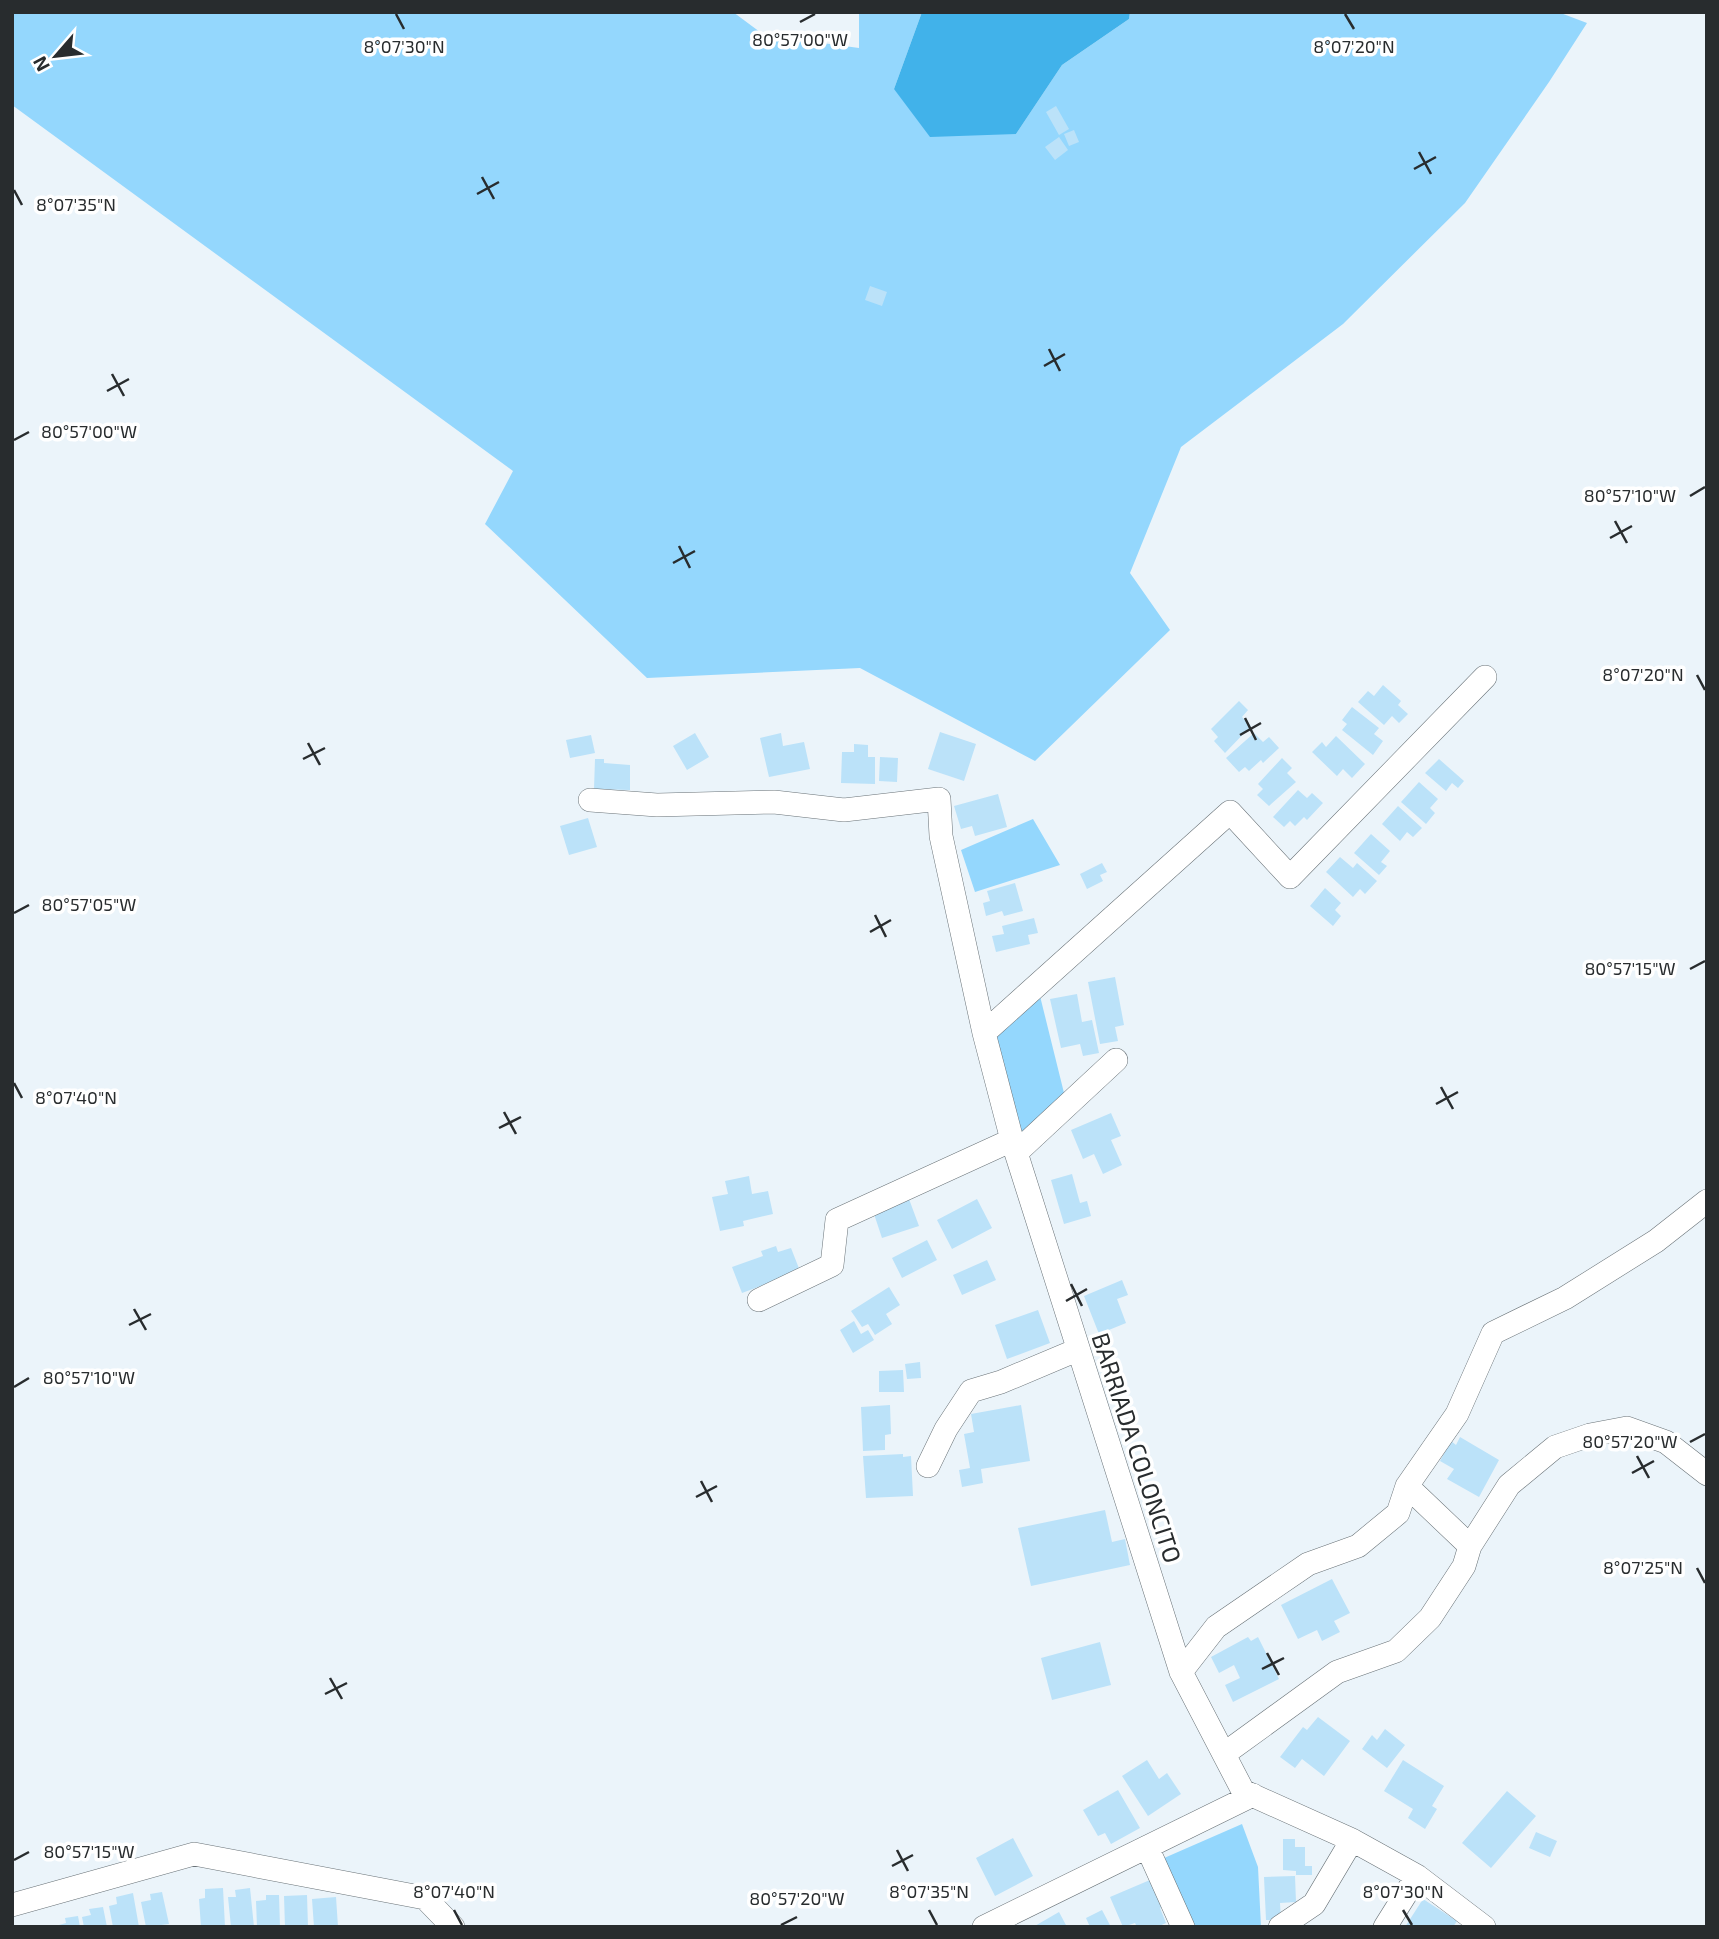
<svg xmlns="http://www.w3.org/2000/svg" width="1719" height="1939" font-family="'Exo 2',sans-serif">
  <rect width="100%" height="100%" fill="#ebf4fa"/>
  <path fill="#94d7fd" d="M 12,12 L 733,12 L 764,35 L 859,48 L 859,12 L 922,12 L 894,89 L 1016,134 L 1062,65 L 1129,19 L 1130,12 L 1558,12 L 1587,23 L 1549,82 L 1465,203 L 1343,324 L 1181,447 L 1130,573 L 1170,630 L 1035,761 L 860,668 L 647,678 L 485,524 L 513,471 L 12,105 Z
    M 1033,819 L 1060,865 L 975,892 L 961,850 Z
    M 1040,996 L 1065,1097 L 1019,1139 L 992,1034 Z
    M 1242,1824 L 1258,1867 L 1261,1927 L 1186,1927 L 1155,1862 Z"/>
  <path fill="#41b2ea" d="M 922,12 L 1130,12 L 1129,19 L 1062,65 L 1016,134 L 930,137 L 894,89 Z"/>
  <path fill="#bbe2f9" d="M 1056,106 L 1069,129 L 1059,135 L 1046,112 Z
    M 1074,130 L 1079,142 L 1069,146 L 1064,134 Z
    M 1059,137 L 1068,150 L 1055,160 L 1045,147 Z
    M 870,286 L 887,292 L 882,306 L 865,300 Z
    M 1383,685 L 1401,701 L 1398,705 L 1408,714 L 1399,723 L 1392,716 L 1384,725 L 1358,702 L 1368,691 L 1374,696 Z
    M 1239,701 L 1248,710 L 1242,717 L 1251,726 L 1225,753 L 1214,741 L 1218,737 L 1211,729 Z
    M 1352,707 L 1379,728 L 1374,734 L 1383,741 L 1373,755 L 1342,730 L 1347,724 L 1342,720 Z
    M 940,732 L 976,744 L 964,781 L 928,769 Z
    M 695,733 L 709,757 L 687,770 L 673,746 Z
    M 781,733 L 783,746 L 804,742 L 810,769 L 769,777 L 760,738 Z
    M 1254,733 L 1263,742 L 1269,737 L 1279,748 L 1263,763 L 1261,760 L 1249,771 L 1245,767 L 1239,772 L 1226,758 Z
    M 591,735 L 595,753 L 570,758 L 566,740 Z
    M 1336,736 L 1365,764 L 1352,778 L 1343,769 L 1337,776 L 1312,752 L 1322,742 L 1326,747 Z
    M 854,744 L 868,745 L 868,757 L 875,757 L 875,784 L 841,783 L 842,752 L 854,752 Z
    M 880,757 L 898,758 L 897,782 L 879,781 Z
    M 1282,758 L 1292,768 L 1287,773 L 1296,782 L 1269,806 L 1257,795 L 1263,789 L 1258,784 Z
    M 595,759 L 604,759 L 604,763 L 630,765 L 630,790 L 594,789 Z
    M 1439,759 L 1464,781 L 1458,788 L 1452,783 L 1446,791 L 1425,773 Z
    M 1419,782 L 1438,799 L 1430,808 L 1435,813 L 1426,824 L 1401,802 Z
    M 1298,790 L 1307,798 L 1312,793 L 1323,803 L 1307,820 L 1304,817 L 1295,826 L 1290,821 L 1284,827 L 1273,817 Z
    M 998,794 L 1007,827 L 975,836 L 972,826 L 961,829 L 954,806 Z
    M 1398,806 L 1422,828 L 1413,837 L 1407,832 L 1400,841 L 1382,824 Z
    M 588,818 L 597,847 L 569,855 L 560,826 Z
    M 1371,834 L 1390,851 L 1381,862 L 1387,866 L 1379,875 L 1354,853 Z
    M 1340,857 L 1353,868 L 1357,863 L 1377,881 L 1365,894 L 1360,889 L 1353,897 L 1326,872 Z
    M 1102,863 L 1107,872 L 1100,875 L 1103,881 L 1087,889 L 1080,874 Z
    M 1015,883 L 1023,911 L 1004,916 L 1002,911 L 986,916 L 983,903 L 990,901 L 987,891 Z
    M 1325,888 L 1341,903 L 1335,910 L 1341,916 L 1333,926 L 1310,906 Z
    M 1034,918 L 1038,933 L 1028,935 L 1030,944 L 996,952 L 992,936 L 1004,934 L 1002,926 Z
    M 1115,977 L 1124,1025 L 1115,1027 L 1118,1041 L 1100,1044 L 1088,982 Z
    M 1077,994 L 1082,1022 L 1092,1020 L 1099,1053 L 1083,1056 L 1080,1044 L 1061,1048 L 1050,999 Z
    M 1111,1113 L 1121,1136 L 1111,1140 L 1122,1165 L 1103,1174 L 1094,1154 L 1083,1159 L 1071,1130 Z
    M 1072,1174 L 1080,1203 L 1087,1201 L 1091,1216 L 1064,1224 L 1051,1180 Z
    M 749,1176 L 752,1194 L 768,1191 L 773,1214 L 743,1221 L 744,1226 L 720,1231 L 712,1197 L 728,1194 L 725,1181 Z
    M 909,1199 L 919,1226 L 882,1238 L 873,1211 Z
    M 977,1199 L 992,1228 L 952,1249 L 937,1220 Z
    M 927,1240 L 937,1260 L 902,1278 L 892,1258 Z
    M 776,1246 L 778,1252 L 791,1248 L 800,1271 L 742,1293 L 732,1267 L 763,1256 L 761,1251 Z
    M 987,1260 L 996,1280 L 962,1295 L 953,1275 Z
    M 1122,1280 L 1128,1295 L 1117,1299 L 1126,1323 L 1099,1334 L 1084,1296 Z
    M 889,1287 L 900,1305 L 886,1314 L 892,1324 L 875,1335 L 868,1324 L 862,1327 L 851,1311 Z
    M 1038,1310 L 1050,1343 L 1007,1359 L 995,1325 Z
    M 854,1321 L 861,1334 L 868,1330 L 874,1340 L 853,1353 L 840,1330 Z
    M 920,1362 L 921,1378 L 907,1379 L 905,1364 Z
    M 903,1370 L 904,1392 L 879,1392 L 879,1371 Z
    M 890,1405 L 891,1434 L 885,1435 L 885,1450 L 863,1451 L 861,1407 Z
    M 1021,1405 L 1030,1461 L 981,1469 L 983,1483 L 962,1487 L 959,1470 L 970,1468 L 964,1434 L 974,1432 L 971,1414 Z
    M 1460,1437 L 1499,1460 L 1479,1497 L 1447,1479 L 1454,1469 L 1440,1461 L 1451,1441 L 1456,1445 Z
    M 903,1454 L 903,1457 L 911,1456 L 913,1496 L 866,1498 L 863,1456 Z
    M 1105,1510 L 1112,1542 L 1125,1539 L 1130,1565 L 1031,1586 L 1018,1528 Z
    M 1332,1579 L 1350,1613 L 1334,1621 L 1340,1632 L 1322,1641 L 1317,1630 L 1298,1639 L 1281,1605 Z
    M 1248,1637 L 1251,1641 L 1258,1637 L 1279,1679 L 1233,1702 L 1225,1685 L 1240,1678 L 1234,1665 L 1219,1673 L 1211,1657 Z
    M 1100,1642 L 1111,1685 L 1052,1700 L 1041,1658 Z
    M 1318,1717 L 1350,1741 L 1324,1776 L 1302,1759 L 1295,1768 L 1280,1757 L 1303,1727 L 1307,1730 Z
    M 1385,1729 L 1405,1745 L 1387,1768 L 1362,1749 L 1372,1735 L 1377,1740 Z
    M 1147,1760 L 1159,1779 L 1167,1773 L 1181,1794 L 1148,1816 L 1122,1776 Z
    M 1403,1760 L 1444,1786 L 1432,1806 L 1437,1809 L 1425,1829 L 1408,1818 L 1413,1809 L 1384,1791 Z
    M 1118,1790 L 1140,1828 L 1111,1844 L 1105,1833 L 1098,1836 L 1083,1810 Z
    M 1507,1791 L 1536,1816 L 1491,1868 L 1462,1843 Z
    M 1536,1832 L 1557,1841 L 1550,1857 L 1529,1848 Z
    M 1013,1838 L 1033,1876 L 995,1896 L 976,1858 Z
    M 1283,1839 L 1295,1839 L 1295,1847 L 1305,1847 L 1305,1866 L 1312,1866 L 1312,1875 L 1296,1875 L 1296,1871 L 1283,1870 Z
    M 1295,1876 L 1296,1902 L 1280,1903 L 1281,1920 L 1266,1920 L 1264,1877 Z
    M 1157,1877 L 1171,1903 L 1160,1908 L 1166,1923 L 1157,1927 L 1137,1927 L 1135,1923 L 1123,1927 L 1110,1897 Z
    M 223,1888 L 225,1927 L 201,1927 L 199,1899 L 205,1898 L 205,1889 Z
    M 250,1888 L 254,1927 L 231,1927 L 228,1897 L 236,1897 L 235,1890 Z
    M 162,1892 L 169,1924 L 146,1927 L 141,1902 L 151,1900 L 150,1894 Z
    M 133,1893 L 139,1927 L 113,1927 L 109,1906 L 117,1904 L 116,1897 Z
    M 266,1895 L 279,1895 L 280,1927 L 257,1927 L 256,1901 L 266,1900 Z
    M 307,1895 L 308,1927 L 285,1927 L 284,1896 Z
    M 336,1897 L 338,1927 L 314,1927 L 312,1899 Z
    M 1423,1899 L 1457,1921 L 1453,1927 L 1405,1927 Z
    M 103,1907 L 107,1927 L 84,1927 L 82,1917 L 91,1915 L 89,1909 Z
    M 1102,1910 L 1111,1927 L 1090,1927 L 1086,1918 Z
    M 1059,1912 L 1067,1927 L 1033,1927 Z
    M 78,1916 L 80,1927 L 52,1927 L 66,1923 L 65,1918 Z"/>
  <g fill="none" stroke-linecap="round" stroke-linejoin="round">
    <g stroke="#697277" stroke-width="24">
      <path id="minor" d="M 590,800 L 657,805 L 774,802 L 844,810 L 939,799 L 941,836 L 984,1033 L 1012,1140 L 1181,1672 L 1243,1791 L 1352,1840 L 1417,1876 L 1484,1927
        M 984,1033 L 1230,812 L 1290,877 L 1485,677
        M 1016,1153 L 1116,1060
        M 759,1300 L 832,1265 L 837,1220 L 1012,1140
        M 928,1466 L 946,1429 L 971,1391 L 1001,1382 L 1077,1350
        M 1470,1546 L 1509,1485 L 1555,1447 L 1590,1435 L 1627,1428 L 1666,1442 L 1707,1474
        M 1181,1672 L 1216,1627 L 1308,1564 L 1358,1546 L 1398,1513 L 1407,1486 L 1457,1414 L 1493,1333 L 1565,1298 L 1656,1241 L 1707,1201
        M 1224,1754 L 1337,1672 L 1396,1651 L 1430,1618 L 1464,1566 L 1470,1546 L 1407,1486
        M 1147,1847 L 1183,1927
        M 12,1905 L 194,1854 L 425,1898 L 453,1927
        M 984,1927 L 1253,1795
        M 1280,1927 L 1314,1904 L 1352,1840
        M 1385,1927 L 1417,1876"/>
    </g>
    <use href="#minor" stroke="#fff" stroke-width="23"/>
  </g>
  <path fill="none" stroke="#282c2e" stroke-width="2.5" d="M 396,14 L 404,29M 1345,14 L 1354,29M 800,22 L 815,14M 1419,152 L 1431,174M 1414,169 L 1436,157M 482,177 L 494,199M 14,190 L 22,205M 477,194 L 499,182M 1049,349 L 1060,371M 1044,366 L 1065,354M 112,374 L 124,396M 107,391 L 129,379M 14,440 L 29,432M 1690,496 L 1705,487M 1615,521 L 1627,543M 1610,538 L 1632,526M 679,546 L 690,568M 673,563 L 695,551M 1697,675 L 1705,690M 1245,718 L 1256,740M 1240,735 L 1261,723M 308,743 L 320,765M 303,759 L 325,748M 14,913 L 29,905M 875,915 L 886,937M 870,932 L 891,920M 1690,969 L 1705,961M 14,1083 L 22,1098M 1441,1087 L 1453,1109M 1436,1104 L 1458,1092M 504,1112 L 516,1134M 499,1128 L 521,1117M 1071,1284 L 1082,1306M 1066,1301 L 1087,1289M 134,1309 L 146,1330M 129,1325 L 151,1314M 14,1387 L 29,1378M 1690,1442 L 1705,1434M 1637,1456 L 1649,1478M 1632,1473 L 1654,1461M 701,1481 L 712,1502M 696,1497 L 717,1486M 1697,1568 L 1705,1583M 1267,1653 L 1279,1675M 1262,1669 L 1284,1658M 330,1678 L 342,1699M 325,1694 L 347,1683M 897,1850 L 908,1871M 14,1860 L 29,1852M 892,1866 L 913,1855M 454,1910 L 462,1925M 929,1910 L 937,1925M 1403,1910 L 1412,1925M 781,1925 L 797,1917"/>
  <g text-anchor="middle" stroke-width="7" stroke-linejoin="round" paint-order="stroke">
    <g font-size="24" fill="#282c2e" stroke="#fff">
      <text transform="translate(1136 1448) rotate(72)" y="8">BARRIADA COLONCITO</text>
    </g>
  </g>
  <g font-size="18" text-anchor="middle" fill="#282c2e" stroke="#fff" stroke-width="7" stroke-linejoin="round" paint-order="stroke">
    <text x="800" y="46">80°57'00"W</text>
    <text x="404" y="53">8°07'30"N</text>
    <text x="1354" y="53">8°07'20"N</text>
    <text x="76" y="211">8°07'35"N</text>
    <text x="89" y="438">80°57'00"W</text>
    <text x="1630" y="502">80°57'10"W</text>
    <text x="1643" y="681">8°07'20"N</text>
    <text x="89" y="911">80°57'05"W</text>
    <text x="1630" y="975">80°57'15"W</text>
    <text x="76" y="1104">8°07'40"N</text>
    <text x="89" y="1384">80°57'10"W</text>
    <text x="1630" y="1448">80°57'20"W</text>
    <text x="1643" y="1574">8°07'25"N</text>
    <text x="89" y="1858">80°57'15"W</text>
    <text x="454" y="1898">8°07'40"N</text>
    <text x="929" y="1898">8°07'35"N</text>
    <text x="1403" y="1898">8°07'30"N</text>
    <text x="797" y="1905">80°57'20"W</text>
  </g>
  <rect width="1719" height="1939" fill="none" stroke="#282c2e" stroke-width="28"/>
  <g transform="translate(56 56) rotate(242)" stroke="#ffffff" stroke-width="5" paint-order="stroke">
  <path d="M0-5L12 26L0 18L-12 26Z" fill="#282c2e"/>
  <text y="-10" font-size="19" font-weight="bold" text-anchor="middle" fill="#282c2e">N</text>
  </g>
</svg>
